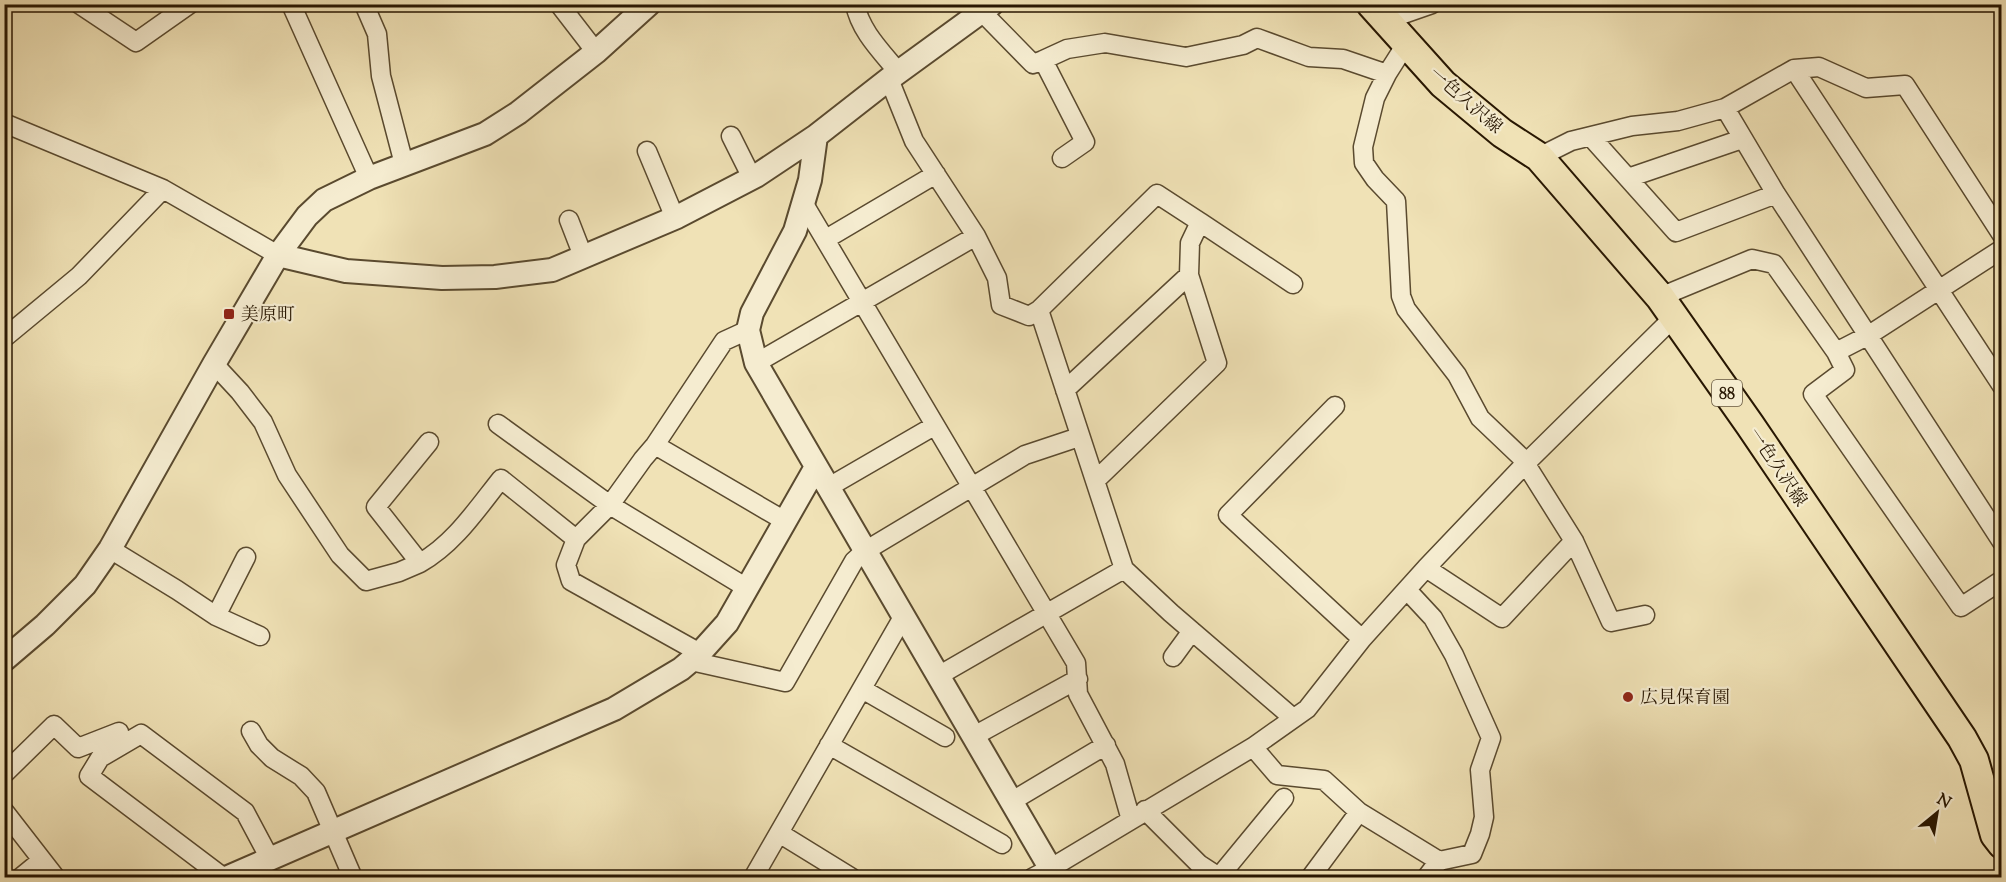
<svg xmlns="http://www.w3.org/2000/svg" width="2006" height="882" font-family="'Sorts Mill Goudy','Noto Serif JP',serif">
  <rect width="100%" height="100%" fill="#f0e2b6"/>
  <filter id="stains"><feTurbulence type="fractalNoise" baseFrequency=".00333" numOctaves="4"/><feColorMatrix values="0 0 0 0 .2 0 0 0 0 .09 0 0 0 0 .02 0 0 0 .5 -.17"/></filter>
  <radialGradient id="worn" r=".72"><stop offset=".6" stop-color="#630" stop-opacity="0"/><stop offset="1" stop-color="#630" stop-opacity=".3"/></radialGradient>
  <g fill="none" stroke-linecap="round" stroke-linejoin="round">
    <g stroke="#5a4a2f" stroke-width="21">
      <path id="minor" d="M 79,4 L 136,42 L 190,4
        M 291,4 L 369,178
        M 364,4 L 377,34 L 381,76 L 404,164
        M 559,4 L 596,52
        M 855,4 C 860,31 882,52 899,73
        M 982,12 L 1033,64 L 1043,60 L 1085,142 L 1062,158
        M 1386,20 L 1432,4
        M 1406,44 L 1387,74 L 1375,98 L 1363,147 L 1364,163 L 1375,179 L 1396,201 L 1401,296 L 1406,309 L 1457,375 L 1480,418 L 1522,458 L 1574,541 L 1611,622 L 1645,615
        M 1043,60 L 1067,49 L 1105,43 L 1186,57 L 1243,45 L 1257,38 L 1309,57 L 1343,59 L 1387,74
        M 1794,69 L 2002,386
        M 889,79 L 914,141 L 976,236 L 997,278 L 1001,305 L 1029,316 L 1039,310 L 1157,194 L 1200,222 L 1190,243 L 1189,275 L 1217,363 L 1096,480
        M 1725,108 L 1776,194 L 2002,542
        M 4,123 L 163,189 L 278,255
        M 731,136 L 752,178
        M 1591,137 L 1676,232 L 1776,194
        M 647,151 L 675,218
        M 1539,157 L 1571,141 L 1632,126 L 1678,121 L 1725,108 L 1794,69 L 1819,67 L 1866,88 L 1905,85 L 2002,235
        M 1628,178 L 1742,139
        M 804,204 L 1076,663 L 1078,694 L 1115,764 L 1131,820
        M 569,220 L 583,256
        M 1200,222 L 1293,284
        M 826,239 L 936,174
        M 1660,297 L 1752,259 L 1774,264 L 1836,352 L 1869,335 L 2002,249
        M 1039,310 L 1124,569 L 1171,613 L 1293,718
        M 4,338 L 79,276 L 163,189
        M 1836,352 L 1845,370 L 1813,394 L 1961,607 L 2002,580
        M 756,363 L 976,236
        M 214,364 L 240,392 L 263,422 L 287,475 L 340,555 L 366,581 L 399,572 L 420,563
        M 1065,390 L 1189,275
        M 1335,406 L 1228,515 L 1362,639
        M 498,424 L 610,505 L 747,588
        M 429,442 L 376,507 L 420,563 C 454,544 477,509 501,479 L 576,539
        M 655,445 L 785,521
        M 827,488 L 934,426
        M 110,549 L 177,590 L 216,616 L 260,636
        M 1426,568 L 1502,618 L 1574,541
        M 1407,590 L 1433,618 L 1454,655 L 1491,738 L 1480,770 L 1484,817 L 1480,834 L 1472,854 L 1439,861 L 1426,878
        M 216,616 L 246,557
        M 700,653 L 571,581 L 566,565 L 576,539 L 610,505 L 643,459 L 655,445 L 724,341 L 748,330
        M 1173,657 L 1192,631
        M 691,661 L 785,682 L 854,561 L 865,551 L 1025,455 L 1079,437
        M 938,676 L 1124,569
        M 862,689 L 945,737
        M 251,731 L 259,745 L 272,758 L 301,776 L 316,792 L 353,878
        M 974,736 L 1078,679
        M 829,745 L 1002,844
        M 1253,747 L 1277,775 L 1324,780 L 1359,812
        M 4,774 L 54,725 L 78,748 L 119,732
        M 1012,801 L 1106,745
        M 1145,810 L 1199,864 L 1219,877 L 1284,798
        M 4,811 L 56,878
        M 779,833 L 852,878
        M 20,878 L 42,860
        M 224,878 L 89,776 L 100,758 L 141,734 L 245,812 L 270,859
        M 753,878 L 903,617
        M 1032,878 L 1051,868 L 1253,747 L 1307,709 L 1362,639 L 1426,568 L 1525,464 L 1673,318
        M 1310,878 L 1359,812 L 1439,861"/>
    </g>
    <g stroke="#5a4a2f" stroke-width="26">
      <path id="tertiary" d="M 816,136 L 810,180 L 795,231 L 752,313 L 748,330 L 756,363 L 1056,878
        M 278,255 L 346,271 L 442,278 L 495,277 L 552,270 L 677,217 L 756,176 L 816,136 L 889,79 L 992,4
        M 4,660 L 45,625 L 85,585 L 110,549 L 214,364 L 278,255 L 307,216 L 324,200 L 369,178 L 485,134 L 518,113 L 596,52 L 649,4
        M 226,878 L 614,709 L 681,669 L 700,653 L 727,623 L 816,467"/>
    </g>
    <g stroke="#281702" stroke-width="32">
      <path id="primary" d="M 1371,4 L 1443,84 L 1502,133 L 1539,157 L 1660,297 L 1750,425 L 1962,738 L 1974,760 L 1995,835 L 2002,844"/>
    </g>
    <use href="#minor" stroke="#f5ecd0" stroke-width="18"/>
    <use href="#tertiary" stroke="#f5ecd0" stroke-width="22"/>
    <use href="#primary" stroke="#f0e2b6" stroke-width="28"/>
  </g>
  <g fill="#8f2418" stroke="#f5ecd0" stroke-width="2">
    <rect x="223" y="308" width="12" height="12" rx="3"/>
    <circle cx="1628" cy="697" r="6"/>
  </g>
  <g text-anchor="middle" stroke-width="4.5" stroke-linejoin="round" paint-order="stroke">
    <rect fill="#f5ecd0" stroke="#665740" stroke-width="1.5" x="1712" y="380" width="30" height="26" rx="4.5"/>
    <g font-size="16" font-weight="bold" fill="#281702">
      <text x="1727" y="399">88</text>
    </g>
    <g font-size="18" fill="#281702" stroke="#f5ecd0">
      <text transform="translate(1466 100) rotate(41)" y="6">一色久沢線</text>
      <text transform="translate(1778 467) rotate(56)" y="6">一色久沢線</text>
    </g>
    <g font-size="18" fill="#281702" stroke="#f5ecd0" text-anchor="start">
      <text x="241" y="320">美原町</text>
      <text x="1640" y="703">広見保育園</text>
    </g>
  </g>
  <rect width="2006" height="882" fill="none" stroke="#f0e2b6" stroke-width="24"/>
  <rect x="6" y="6" width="1994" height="870" fill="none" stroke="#281702" stroke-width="3"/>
  <rect x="12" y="12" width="1982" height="858" fill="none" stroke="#281702" stroke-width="1.5"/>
  <g transform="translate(1937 813) rotate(30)" stroke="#f5ecd0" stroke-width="4.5" paint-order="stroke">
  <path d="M0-4.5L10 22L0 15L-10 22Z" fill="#281702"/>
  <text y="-9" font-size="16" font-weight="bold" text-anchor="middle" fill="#281702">N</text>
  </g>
  <rect width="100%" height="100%" filter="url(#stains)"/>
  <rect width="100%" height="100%" fill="url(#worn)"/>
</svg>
